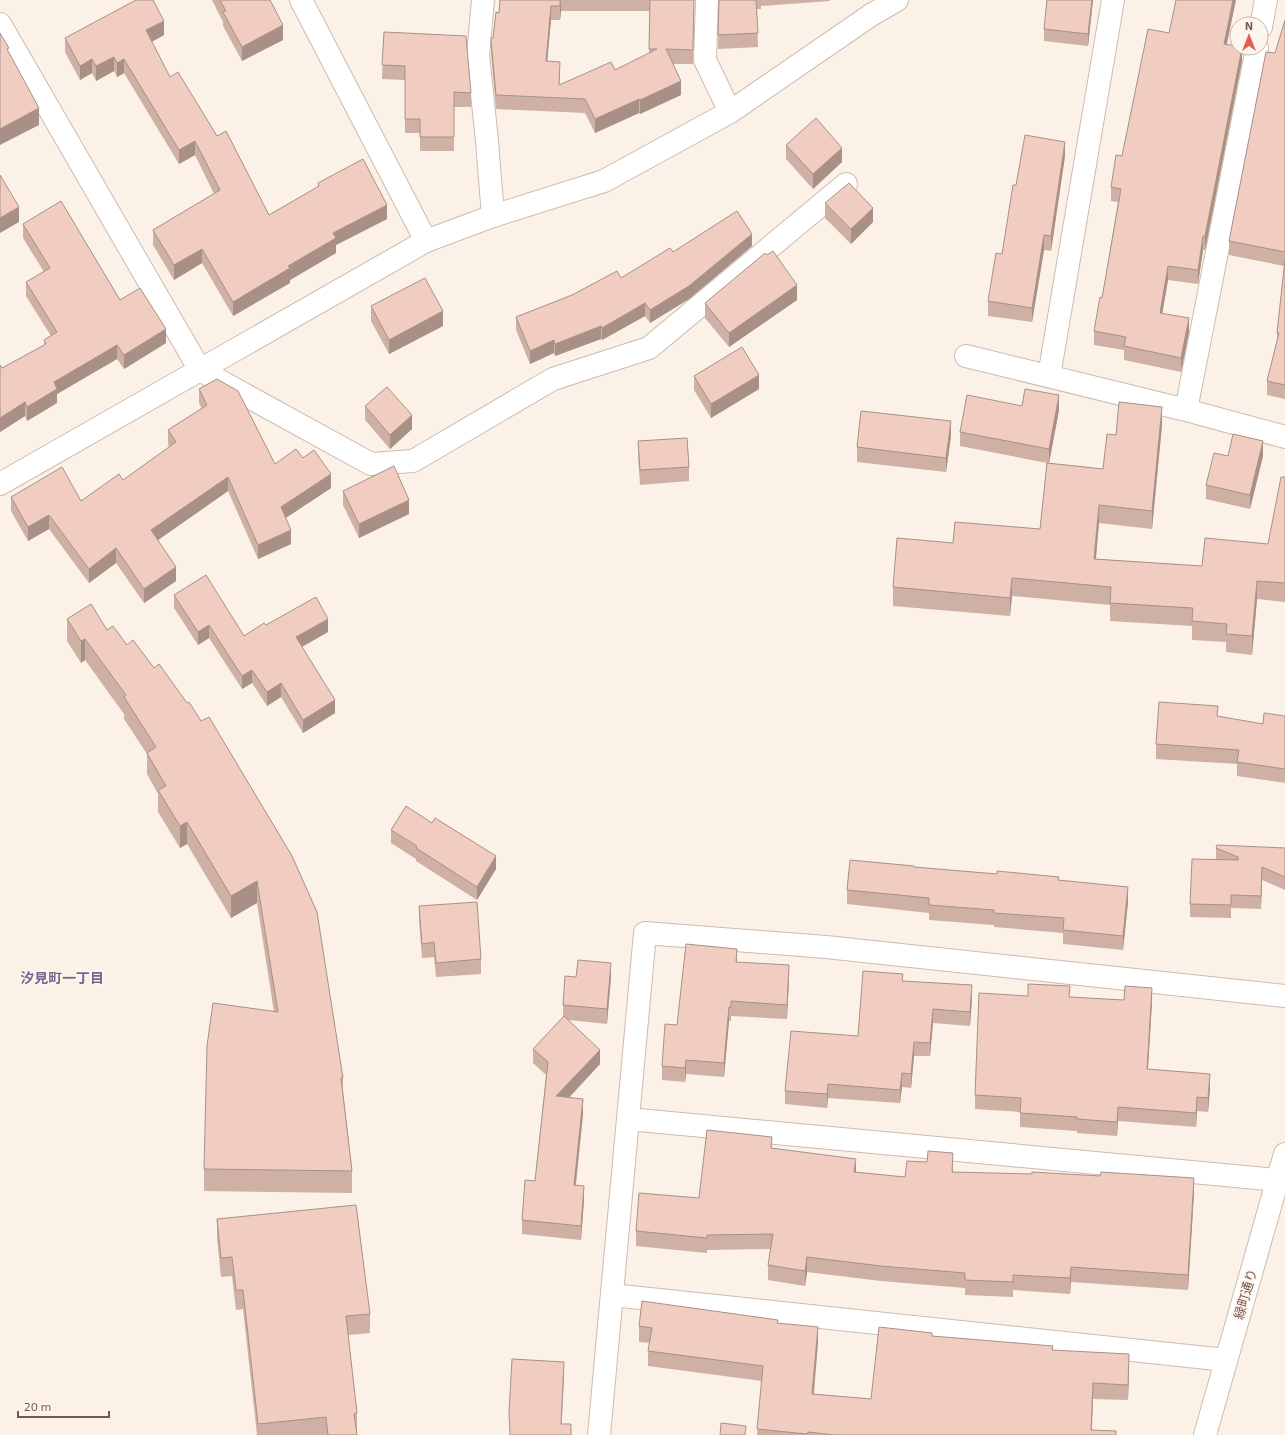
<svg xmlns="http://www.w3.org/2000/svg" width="1285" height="1435" font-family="'Exo 2','Noto Sans JP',sans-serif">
  <rect width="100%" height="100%" fill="#fcf1e7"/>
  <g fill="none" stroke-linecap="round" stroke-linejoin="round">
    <g stroke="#cfbab0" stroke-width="24">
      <path id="minor" d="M 301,0 L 426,241
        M 483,0 L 478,55 L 487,141 L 493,216
        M 707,0 L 705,60 L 730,112
        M 0,24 L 200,370 L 371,464 L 413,461 L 553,379 L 649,348 L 846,184
        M 1261,27 L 1266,0
        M 966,356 L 1186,410 L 1285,437
        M 1049,376 L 1113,0
        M 1186,410 L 1257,48
        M 628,1119 L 1277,1180
        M 612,1295 L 1226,1360
        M 599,1435 L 645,933 L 826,947 L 1285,996"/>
    </g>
    <g stroke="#cfbab0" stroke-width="24">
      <path id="tertiary" d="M 0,484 L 426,241 L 493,216 L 604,181 L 730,112 L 871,15 L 897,0
        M 1205,1435 L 1285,1154"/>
    </g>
    <use href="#minor" stroke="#fff" stroke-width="22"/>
    <use href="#tertiary" stroke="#fff" stroke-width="22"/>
  </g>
  <path fill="#ceb0a5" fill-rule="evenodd" d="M 212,0 L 270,0 L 283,40 L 242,61 L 223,26 L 223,22 Z
    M 500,0 L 694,0 L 693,48 L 693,64 L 673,64 L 681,95 L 640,114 L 639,113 L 595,133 L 585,113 L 496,109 L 491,55 L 491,41 L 493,38 L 499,13 ZM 561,11 L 650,11 L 649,53 L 615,70 L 559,85 L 560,76 L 547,61 L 551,20 L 560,20 Z
    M 719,0 L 830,0 L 830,1 L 761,6 L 761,9 L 757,9 L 758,47 L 718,49 Z
    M 1047,0 L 1093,0 L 1088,46 L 1044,41 L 1044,29 Z
    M 1285,20 L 1285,399 L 1267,395 L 1267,381 L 1277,341 L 1277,333 L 1284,266 L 1229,255 L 1229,241 L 1275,53 Z
    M 384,32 L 471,93 L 471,107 L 454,107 L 454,151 L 420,151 L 420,133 L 405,133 L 405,80 L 382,79 Z
    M 164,35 L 151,42 L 170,77 L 217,136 L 269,215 L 318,187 L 318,183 L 387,219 L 336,245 L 336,253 L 290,280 L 290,283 L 233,316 L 202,263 L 174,280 L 153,245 L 153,230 L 214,194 L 195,155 L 179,164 L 124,73 L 117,77 L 114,71 L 96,81 L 92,73 L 80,80 L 65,52 L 65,38 Z
    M 1227,45 L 1242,61 L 1205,250 L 1203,250 L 1198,284 L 1168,280 L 1162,313 L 1189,332 L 1181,372 L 1124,360 L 1124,350 L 1094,345 L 1094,331 L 1102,298 L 1118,202 L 1111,201 L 1111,187 L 1122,156 Z
    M 786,145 L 842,162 L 813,189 L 786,159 Z
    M 1065,156 L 1051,251 L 1044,250 L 1032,322 L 988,316 L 988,301 L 1002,254 L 1016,185 Z
    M 825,203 L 873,222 L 851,244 L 825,218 Z
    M 23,224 L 120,300 L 166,343 L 124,369 L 117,359 L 57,394 L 57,403 L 27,421 L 25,416 L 0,432 L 0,365 L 2,368 L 44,345 L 44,340 L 51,336 L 26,296 L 26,282 L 44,272 L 23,238 Z
    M 752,246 L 689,299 L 650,323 L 645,316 L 602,340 L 601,339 L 555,356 L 554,353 L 530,364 L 516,330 L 516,317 L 621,278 L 673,252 Z
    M 767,255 L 797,300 L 729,347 L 705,318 L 705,303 Z
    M 371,306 L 443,326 L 389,354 L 371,321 Z
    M 694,376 L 759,389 L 711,418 L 694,390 Z
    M 199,389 L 275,464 L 303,458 L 331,488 L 286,518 L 291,544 L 258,559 L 228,491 L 158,540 L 176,581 L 144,603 L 116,563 L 89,583 L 49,529 L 28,541 L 11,511 L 11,497 L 81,501 L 123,480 L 169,447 L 168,444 L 168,430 L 202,409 L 199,403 Z
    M 365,406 L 412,429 L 390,449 L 365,420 Z
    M 1059,410 L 1049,463 L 1103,469 L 1116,435 L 1162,425 L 1152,529 L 1099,523 L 1096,559 L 1202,566 L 1268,544 L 1285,477 L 1285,602 L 1257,599 L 1252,655 L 1226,652 L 1226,642 L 1192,640 L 1192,626 L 1110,621 L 1110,605 L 1012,596 L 1010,616 L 893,606 L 893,587 L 953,543 L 1040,529 L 1047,463 L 960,446 L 960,432 Z
    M 951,436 L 946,472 L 857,462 L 857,447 Z
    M 638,441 L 689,467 L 689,481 L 640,485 L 638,456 Z
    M 1228,456 L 1263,456 L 1250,509 L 1206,499 L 1206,485 Z
    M 343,491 L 409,514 L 359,538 L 343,505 Z
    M 174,595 L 244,636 L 266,625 L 328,632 L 302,647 L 335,713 L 303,733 L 281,697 L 267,706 L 252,683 L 242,689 L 209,638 L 198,645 L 174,608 Z
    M 67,619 L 107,630 L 127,645 L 154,668 L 187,703 L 343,1078 L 343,1091 L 352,1171 L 352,1193 L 204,1191 L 204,1169 L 274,1012 L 257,903 L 231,918 L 187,844 L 180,848 L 158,812 L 158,794 L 147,774 L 147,754 L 124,719 L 124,714 L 85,660 L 81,663 L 67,641 Z
    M 1285,716 L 1285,783 L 1237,776 L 1237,764 L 1156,759 L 1156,744 L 1218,717 L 1263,724 Z
    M 391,830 L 496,869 L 477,900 L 416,861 L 416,859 L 391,843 Z
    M 1216,848 L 1285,848 L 1285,890 L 1262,880 L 1261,909 L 1231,908 L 1231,918 L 1190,917 L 1190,904 L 1216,860 Z
    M 914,867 L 1059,880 L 1128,902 L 1123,950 L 1063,944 L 1063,933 L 994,927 L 994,925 L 929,920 L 929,913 L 847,904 L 847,890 Z
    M 419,906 L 481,959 L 481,974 L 436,977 L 434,957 L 422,958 L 419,920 Z
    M 737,962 L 789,979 L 787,1019 L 731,1016 L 731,1021 L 729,1021 L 724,1077 L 686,1074 L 685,1082 L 662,1080 L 662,1066 L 677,1025 Z
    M 576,977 L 611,977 L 607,1024 L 569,1020 L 600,1064 L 569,1098 L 583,1114 L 576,1185 L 584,1200 L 581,1240 L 522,1234 L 522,1220 L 535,1181 L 546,1075 L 533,1063 L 533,1049 L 563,1017 L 563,1005 Z
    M 903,981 L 972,999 L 970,1026 L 933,1023 L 930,1056 L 914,1056 L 911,1088 L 902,1087 L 900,1103 L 828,1098 L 827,1108 L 785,1104 L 785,1091 L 858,1036 Z
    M 1028,996 L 1070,997 L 1152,1002 L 1148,1069 L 1210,1088 L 1208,1112 L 1197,1111 L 1196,1127 L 1118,1121 L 1117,1136 L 1077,1133 L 1077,1131 L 1020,1127 L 1020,1112 L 975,1109 L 975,1095 Z
    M 772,1149 L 856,1172 L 905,1177 L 953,1168 L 953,1172 L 1194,1193 L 1188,1290 L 1071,1282 L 1070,1294 L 1013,1290 L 1013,1297 L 965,1295 L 965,1288 L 881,1281 L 807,1272 L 805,1286 L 768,1280 L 768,1265 L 771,1249 L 707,1250 L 707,1253 L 636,1246 L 636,1231 L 699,1198 Z
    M 217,1219 L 370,1314 L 370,1333 L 348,1335 L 357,1413 L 357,1435 L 257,1435 L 243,1309 L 236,1310 L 232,1276 L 221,1277 L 217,1238 Z
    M 778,1323 L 818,1342 L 814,1394 L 871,1399 L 932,1336 L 1053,1350 L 1129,1369 L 1128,1400 L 1093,1399 L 1092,1430 L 1116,1435 L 757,1435 L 762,1381 L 648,1366 L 648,1351 L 650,1343 L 639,1342 L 639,1326 Z"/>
  <path fill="#a89086" d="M 561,0 L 561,11 L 560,20 L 560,6 Z
    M 1092,0 L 1093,0 L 1088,46 L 1088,34 Z
    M 1233,0 L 1236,0 L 1224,58 L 1224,44 Z
    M 551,6 L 551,20 L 546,75 L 546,61 Z
    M 164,21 L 164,35 L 146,45 L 146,30 Z
    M 283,25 L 283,40 L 242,61 L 242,47 Z
    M 1242,48 L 1242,61 L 1205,250 L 1205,236 Z
    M 114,57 L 114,71 L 96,81 L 96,66 Z
    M 92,59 L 92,73 L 80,80 L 80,66 Z
    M 124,59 L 124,73 L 117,77 L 117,63 Z
    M 681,81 L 681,95 L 640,114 L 640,100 Z
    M 639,99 L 639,113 L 595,133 L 595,119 Z
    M 39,108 L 39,125 L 0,145 L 0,129 Z
    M 195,141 L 195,155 L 179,164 L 179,150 Z
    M 1065,142 L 1065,156 L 1051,251 L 1051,236 Z
    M 842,148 L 842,162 L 813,189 L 813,174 Z
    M 387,205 L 387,219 L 336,245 L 336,253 L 290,280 L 290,283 L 233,316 L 233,302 L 288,266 L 333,233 Z
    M 19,207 L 19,222 L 0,233 L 0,218 Z
    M 873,208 L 873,222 L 851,244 L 851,229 Z
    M 752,234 L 752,246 L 689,299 L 650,323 L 650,310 Z
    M 1044,235 L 1044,250 L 1032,322 L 1032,308 Z
    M 1203,236 L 1203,250 L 1198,284 L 1198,270 Z
    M 202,249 L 202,263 L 174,280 L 174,265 Z
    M 1168,266 L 1168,280 L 1160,327 L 1160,313 Z
    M 797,285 L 797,300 L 729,347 L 729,333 Z
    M 645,303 L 645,316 L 602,340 L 602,328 Z
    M 443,311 L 443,326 L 389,354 L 389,340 Z
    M 1189,318 L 1189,332 L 1181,372 L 1181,358 Z
    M 601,326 L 601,339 L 555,356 L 555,344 Z
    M 166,329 L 166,343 L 124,369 L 124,355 Z
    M 554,340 L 554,353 L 530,364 L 530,351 Z
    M 117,345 L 117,359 L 57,394 L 57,403 L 27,421 L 27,407 L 54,382 Z
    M 759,375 L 759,389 L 711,418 L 711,404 Z
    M 1059,395 L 1059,410 L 1049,463 L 1049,449 Z
    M 25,402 L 25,416 L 0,432 L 0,418 Z
    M 1162,407 L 1162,425 L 1152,529 L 1152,511 Z
    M 412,415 L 412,429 L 390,449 L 390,435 Z
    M 951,421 L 951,436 L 946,472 L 946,458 Z
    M 1263,441 L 1263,456 L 1250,509 L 1250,495 Z
    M 331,474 L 331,488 L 281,521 L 281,507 Z
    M 228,477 L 228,491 L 151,545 L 151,530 Z
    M 409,500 L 409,514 L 359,538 L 359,524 Z
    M 1099,505 L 1099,523 L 1094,577 L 1094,559 Z
    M 49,515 L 49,529 L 28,541 L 28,527 Z
    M 291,530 L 291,544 L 258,559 L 258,545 Z
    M 116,548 L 116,563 L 89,583 L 89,569 Z
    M 176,567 L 176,581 L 144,603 L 144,589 Z
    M 1012,578 L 1012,596 L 1010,616 L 1010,598 Z
    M 1257,581 L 1257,599 L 1252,655 L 1252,636 Z
    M 328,619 L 328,632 L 296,650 L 296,637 Z
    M 209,625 L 209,638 L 198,645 L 198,632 Z
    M 85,639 L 85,660 L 81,663 L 81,641 Z
    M 252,670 L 252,683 L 242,689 L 242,676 Z
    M 281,683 L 281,697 L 267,706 L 267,692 Z
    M 335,700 L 335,713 L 303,733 L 303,720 Z
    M 187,822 L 187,844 L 180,848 L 180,826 Z
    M 496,856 L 496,869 L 477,900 L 477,887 Z
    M 1262,867 L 1262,880 L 1261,909 L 1261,896 Z
    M 257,881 L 257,903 L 231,918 L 231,896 Z
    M 1128,887 L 1128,902 L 1123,950 L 1123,936 Z
    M 737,949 L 737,963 L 736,962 Z
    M 611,963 L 611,977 L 607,1024 L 607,1009 Z
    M 789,965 L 789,979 L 787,1019 L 787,1005 Z
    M 972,985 L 972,999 L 970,1026 L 970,1012 Z
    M 1152,988 L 1152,1002 L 1147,1083 L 1147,1069 Z
    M 729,1007 L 729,1021 L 724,1077 L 724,1063 Z
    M 933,1009 L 933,1023 L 930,1056 L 930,1043 Z
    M 914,1042 L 914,1056 L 911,1088 L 911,1074 Z
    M 600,1050 L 600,1064 L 556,1111 L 556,1096 Z
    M 686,1060 L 686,1074 L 685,1082 L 685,1068 Z
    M 902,1073 L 902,1087 L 900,1103 L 900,1090 Z
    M 1210,1074 L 1210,1088 L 1208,1112 L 1208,1098 Z
    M 828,1084 L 828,1098 L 827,1108 L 827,1094 Z
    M 1197,1097 L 1197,1111 L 1196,1127 L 1196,1113 Z
    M 583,1099 L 583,1114 L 574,1199 L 574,1185 Z
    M 1118,1107 L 1118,1121 L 1117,1136 L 1117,1122 Z
    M 953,1153 L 953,1168 L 952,1187 L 952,1172 Z
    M 856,1159 L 856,1174 L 854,1172 Z
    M 1194,1178 L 1194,1193 L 1188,1290 L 1188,1275 Z
    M 584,1186 L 584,1200 L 581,1240 L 581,1226 Z
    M 807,1257 L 807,1272 L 805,1286 L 805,1271 Z
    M 1071,1267 L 1071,1282 L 1070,1294 L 1070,1278 Z
    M 818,1327 L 818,1342 L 812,1409 L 812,1394 Z
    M 1129,1354 L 1129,1369 L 1128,1400 L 1128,1385 Z
    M 564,1362 L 564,1377 L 561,1435 L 561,1424 Z
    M 1093,1383 L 1093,1399 L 1091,1435 Z"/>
  <path fill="#f0cdc0" stroke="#a89086" d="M 136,0 L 153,0 L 164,21 L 146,30 L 170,77 L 178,72 L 217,136 L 226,131 L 269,215 L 319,186 L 318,183 L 363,159 L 387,205 L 333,233 L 336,238 L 288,266 L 290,268 L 233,302 L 202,249 L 174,265 L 153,230 L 220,190 L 195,141 L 179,150 L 124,59 L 117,63 L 114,57 L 96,66 L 92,59 L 80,66 L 65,38 Z
    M 220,0 L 270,0 L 283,25 L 242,47 L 223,12 L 226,11 Z
    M 500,0 L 560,0 L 560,6 L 551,6 L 546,61 L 560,62 L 559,85 L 611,62 L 615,70 L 657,49 L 649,49 L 650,0 L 694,0 L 693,46 L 693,50 L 666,49 L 681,81 L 640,100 L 639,99 L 595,119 L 585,99 L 496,95 L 491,41 L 491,38 L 493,38 L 496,12 L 499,13 Z
    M 719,0 L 756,0 L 758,33 L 718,35 Z
    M 1047,0 L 1092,0 L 1088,34 L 1044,29 Z
    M 1176,0 L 1233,0 L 1224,44 L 1237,46 L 1237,48 L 1242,48 L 1205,236 L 1203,236 L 1198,270 L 1168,266 L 1160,313 L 1189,318 L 1181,358 L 1124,346 L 1126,337 L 1094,331 L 1100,297 L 1102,298 L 1121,189 L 1111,187 L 1116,155 L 1122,156 L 1148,29 L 1169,33 Z
    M 1285,20 L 1285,252 L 1229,241 L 1266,52 L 1275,53 Z
    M 384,32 L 466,36 L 471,93 L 454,92 L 454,137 L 420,137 L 420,119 L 405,119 L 405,66 L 382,65 Z
    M 0,33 L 9,48 L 7,49 L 39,108 L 0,129 Z
    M 816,118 L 842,148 L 813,174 L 786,145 Z
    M 1025,135 L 1065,142 L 1051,236 L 1044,235 L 1032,308 L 988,301 L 996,253 L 1002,254 L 1013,185 L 1016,185 Z
    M 0,175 L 19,207 L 0,218 Z
    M 849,183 L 873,208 L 851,229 L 825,203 Z
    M 61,201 L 120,300 L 140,288 L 166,329 L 124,355 L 117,345 L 54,382 L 57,389 L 27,407 L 25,402 L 0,418 L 0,365 L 2,368 L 46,344 L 44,340 L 57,332 L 26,282 L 50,268 L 23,224 Z
    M 737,211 L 752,234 L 689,286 L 650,310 L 645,303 L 602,328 L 601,326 L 555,344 L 554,340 L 530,351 L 516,317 L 572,295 L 617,271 L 621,278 L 670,248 L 673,252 Z
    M 773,251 L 797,285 L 729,333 L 705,303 L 765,253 L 767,255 Z
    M 1285,259 L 1285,385 L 1267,381 L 1279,333 L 1277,333 Z
    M 425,278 L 443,311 L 389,340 L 371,306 Z
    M 742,347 L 759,375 L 711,404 L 694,376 Z
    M 217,379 L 238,391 L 275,464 L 296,449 L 303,458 L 314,450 L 331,474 L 281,507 L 291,530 L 258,545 L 228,477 L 151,530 L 176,567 L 144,589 L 116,548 L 89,569 L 49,515 L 28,527 L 11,497 L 62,467 L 81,501 L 119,474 L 123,480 L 176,442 L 168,430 L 207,405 L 199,389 Z
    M 387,387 L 412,415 L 390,435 L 365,406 Z
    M 1025,389 L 1059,395 L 1049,449 L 960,432 L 967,395 L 1022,406 Z
    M 1119,402 L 1162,407 L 1152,511 L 1099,505 L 1094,559 L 1202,566 L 1205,538 L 1268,544 L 1281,477 L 1285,477 L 1285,583 L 1257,581 L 1252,636 L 1226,634 L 1227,624 L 1192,621 L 1193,608 L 1110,603 L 1111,587 L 1012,578 L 1010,598 L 893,587 L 897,538 L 953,543 L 955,522 L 1040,529 L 1047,463 L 1103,469 L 1107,434 L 1116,435 Z
    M 861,411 L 951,421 L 946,458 L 857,447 Z
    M 1233,434 L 1263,441 L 1250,495 L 1206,485 L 1214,453 L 1228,456 Z
    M 687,438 L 689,467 L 640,470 L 638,441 Z
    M 394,466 L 409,500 L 359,524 L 343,491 Z
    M 206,575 L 244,636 L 264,623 L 266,625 L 316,597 L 328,619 L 296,637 L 335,700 L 303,720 L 281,683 L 267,692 L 252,670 L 242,676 L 209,625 L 198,632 L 174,595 Z
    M 91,604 L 107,630 L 113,626 L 127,645 L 133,640 L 154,668 L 159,664 L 187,703 L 189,702 L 201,721 L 209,717 L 292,856 L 317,912 L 343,1078 L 341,1078 L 352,1171 L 204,1169 L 207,1046 L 213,1003 L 278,1012 L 257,881 L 231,896 L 187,822 L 180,826 L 158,790 L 166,786 L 147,753 L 156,747 L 124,697 L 126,695 L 85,639 L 81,641 L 67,619 Z
    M 1159,702 L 1218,706 L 1217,716 L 1263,724 L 1264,713 L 1285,716 L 1285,769 L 1237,762 L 1239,750 L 1156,744 Z
    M 406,806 L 432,823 L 435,818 L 496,856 L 477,887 L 416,848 L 417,846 L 391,830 Z
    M 1217,845 L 1285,848 L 1285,877 L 1262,867 L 1261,896 L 1231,895 L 1231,905 L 1190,904 L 1192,859 L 1238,860 L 1238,857 L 1216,848 Z
    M 850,860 L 914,866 L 914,867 L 997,874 L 997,871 L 1059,877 L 1058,880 L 1128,887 L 1123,936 L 1063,930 L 1064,918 L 994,913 L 994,910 L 929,905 L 929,898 L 847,890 Z
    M 477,902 L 481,959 L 436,963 L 434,942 L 422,944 L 419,906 Z
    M 686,944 L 737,949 L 736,962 L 789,965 L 787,1005 L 731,1001 L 731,1007 L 729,1007 L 724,1063 L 686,1060 L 685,1068 L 662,1066 L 665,1024 L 677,1025 Z
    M 578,960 L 611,963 L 607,1009 L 563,1005 L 565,976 L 576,977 Z
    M 863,971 L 903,974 L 902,981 L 972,985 L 970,1012 L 933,1009 L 930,1043 L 914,1042 L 911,1074 L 902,1073 L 900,1090 L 828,1084 L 827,1094 L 785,1091 L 791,1031 L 858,1036 Z
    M 1028,984 L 1070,986 L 1069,997 L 1124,1000 L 1125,986 L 1152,988 L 1147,1069 L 1210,1074 L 1208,1098 L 1197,1097 L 1196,1113 L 1118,1107 L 1117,1122 L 1077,1119 L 1077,1117 L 1020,1113 L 1021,1098 L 975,1095 L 979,993 L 1028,996 Z
    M 564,1016 L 600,1050 L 556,1096 L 583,1099 L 574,1185 L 584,1186 L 581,1226 L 522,1220 L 525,1180 L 535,1181 L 548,1062 L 533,1049 Z
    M 707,1130 L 772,1137 L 771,1148 L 856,1159 L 854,1172 L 905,1177 L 907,1161 L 927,1162 L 928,1151 L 953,1153 L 952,1172 L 1032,1174 L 1032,1172 L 1100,1176 L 1101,1172 L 1194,1178 L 1188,1275 L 1071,1267 L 1070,1278 L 1013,1275 L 1013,1282 L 965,1280 L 965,1273 L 881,1266 L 807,1257 L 805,1271 L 768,1265 L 773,1234 L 707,1235 L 707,1238 L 636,1231 L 639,1193 L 699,1198 Z
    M 356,1205 L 370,1314 L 346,1316 L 357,1413 L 354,1414 L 357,1435 L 328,1435 L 326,1417 L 258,1424 L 243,1290 L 236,1290 L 232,1257 L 221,1258 L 217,1219 Z
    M 642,1301 L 778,1320 L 777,1323 L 818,1327 L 812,1394 L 871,1399 L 879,1327 L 932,1333 L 932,1336 L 1053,1346 L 1052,1350 L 1129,1354 L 1128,1385 L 1093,1383 L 1091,1430 L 1116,1431 L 1116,1435 L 835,1435 L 808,1432 L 807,1434 L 757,1429 L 763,1366 L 648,1351 L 652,1328 L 639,1326 Z
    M 512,1359 L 564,1362 L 561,1424 L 571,1424 L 571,1435 L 510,1435 L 509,1412 Z
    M 721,1423 L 746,1426 L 745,1435 L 720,1435 Z"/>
  <g text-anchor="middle" stroke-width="3.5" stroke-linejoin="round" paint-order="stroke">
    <g font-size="13" fill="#75564c" stroke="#fef6ed">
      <text transform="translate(1245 1294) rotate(-74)" y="5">緑町通り</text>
    </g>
    <g font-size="14" font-weight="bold" fill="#7c6491" stroke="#fef6ed">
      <text x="62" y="983">汐見町一丁目</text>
    </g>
  </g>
  <g transform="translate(1249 36)"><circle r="19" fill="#fef6ed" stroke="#c7b6ad"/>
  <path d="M0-3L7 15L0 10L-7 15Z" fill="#e15f51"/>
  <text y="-6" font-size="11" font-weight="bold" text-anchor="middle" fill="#75564c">N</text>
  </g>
  <path d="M18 1411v6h91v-6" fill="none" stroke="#75564c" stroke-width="2"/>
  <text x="24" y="1411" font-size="12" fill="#75564c" stroke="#fef6ed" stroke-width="3" paint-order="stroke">20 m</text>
</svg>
